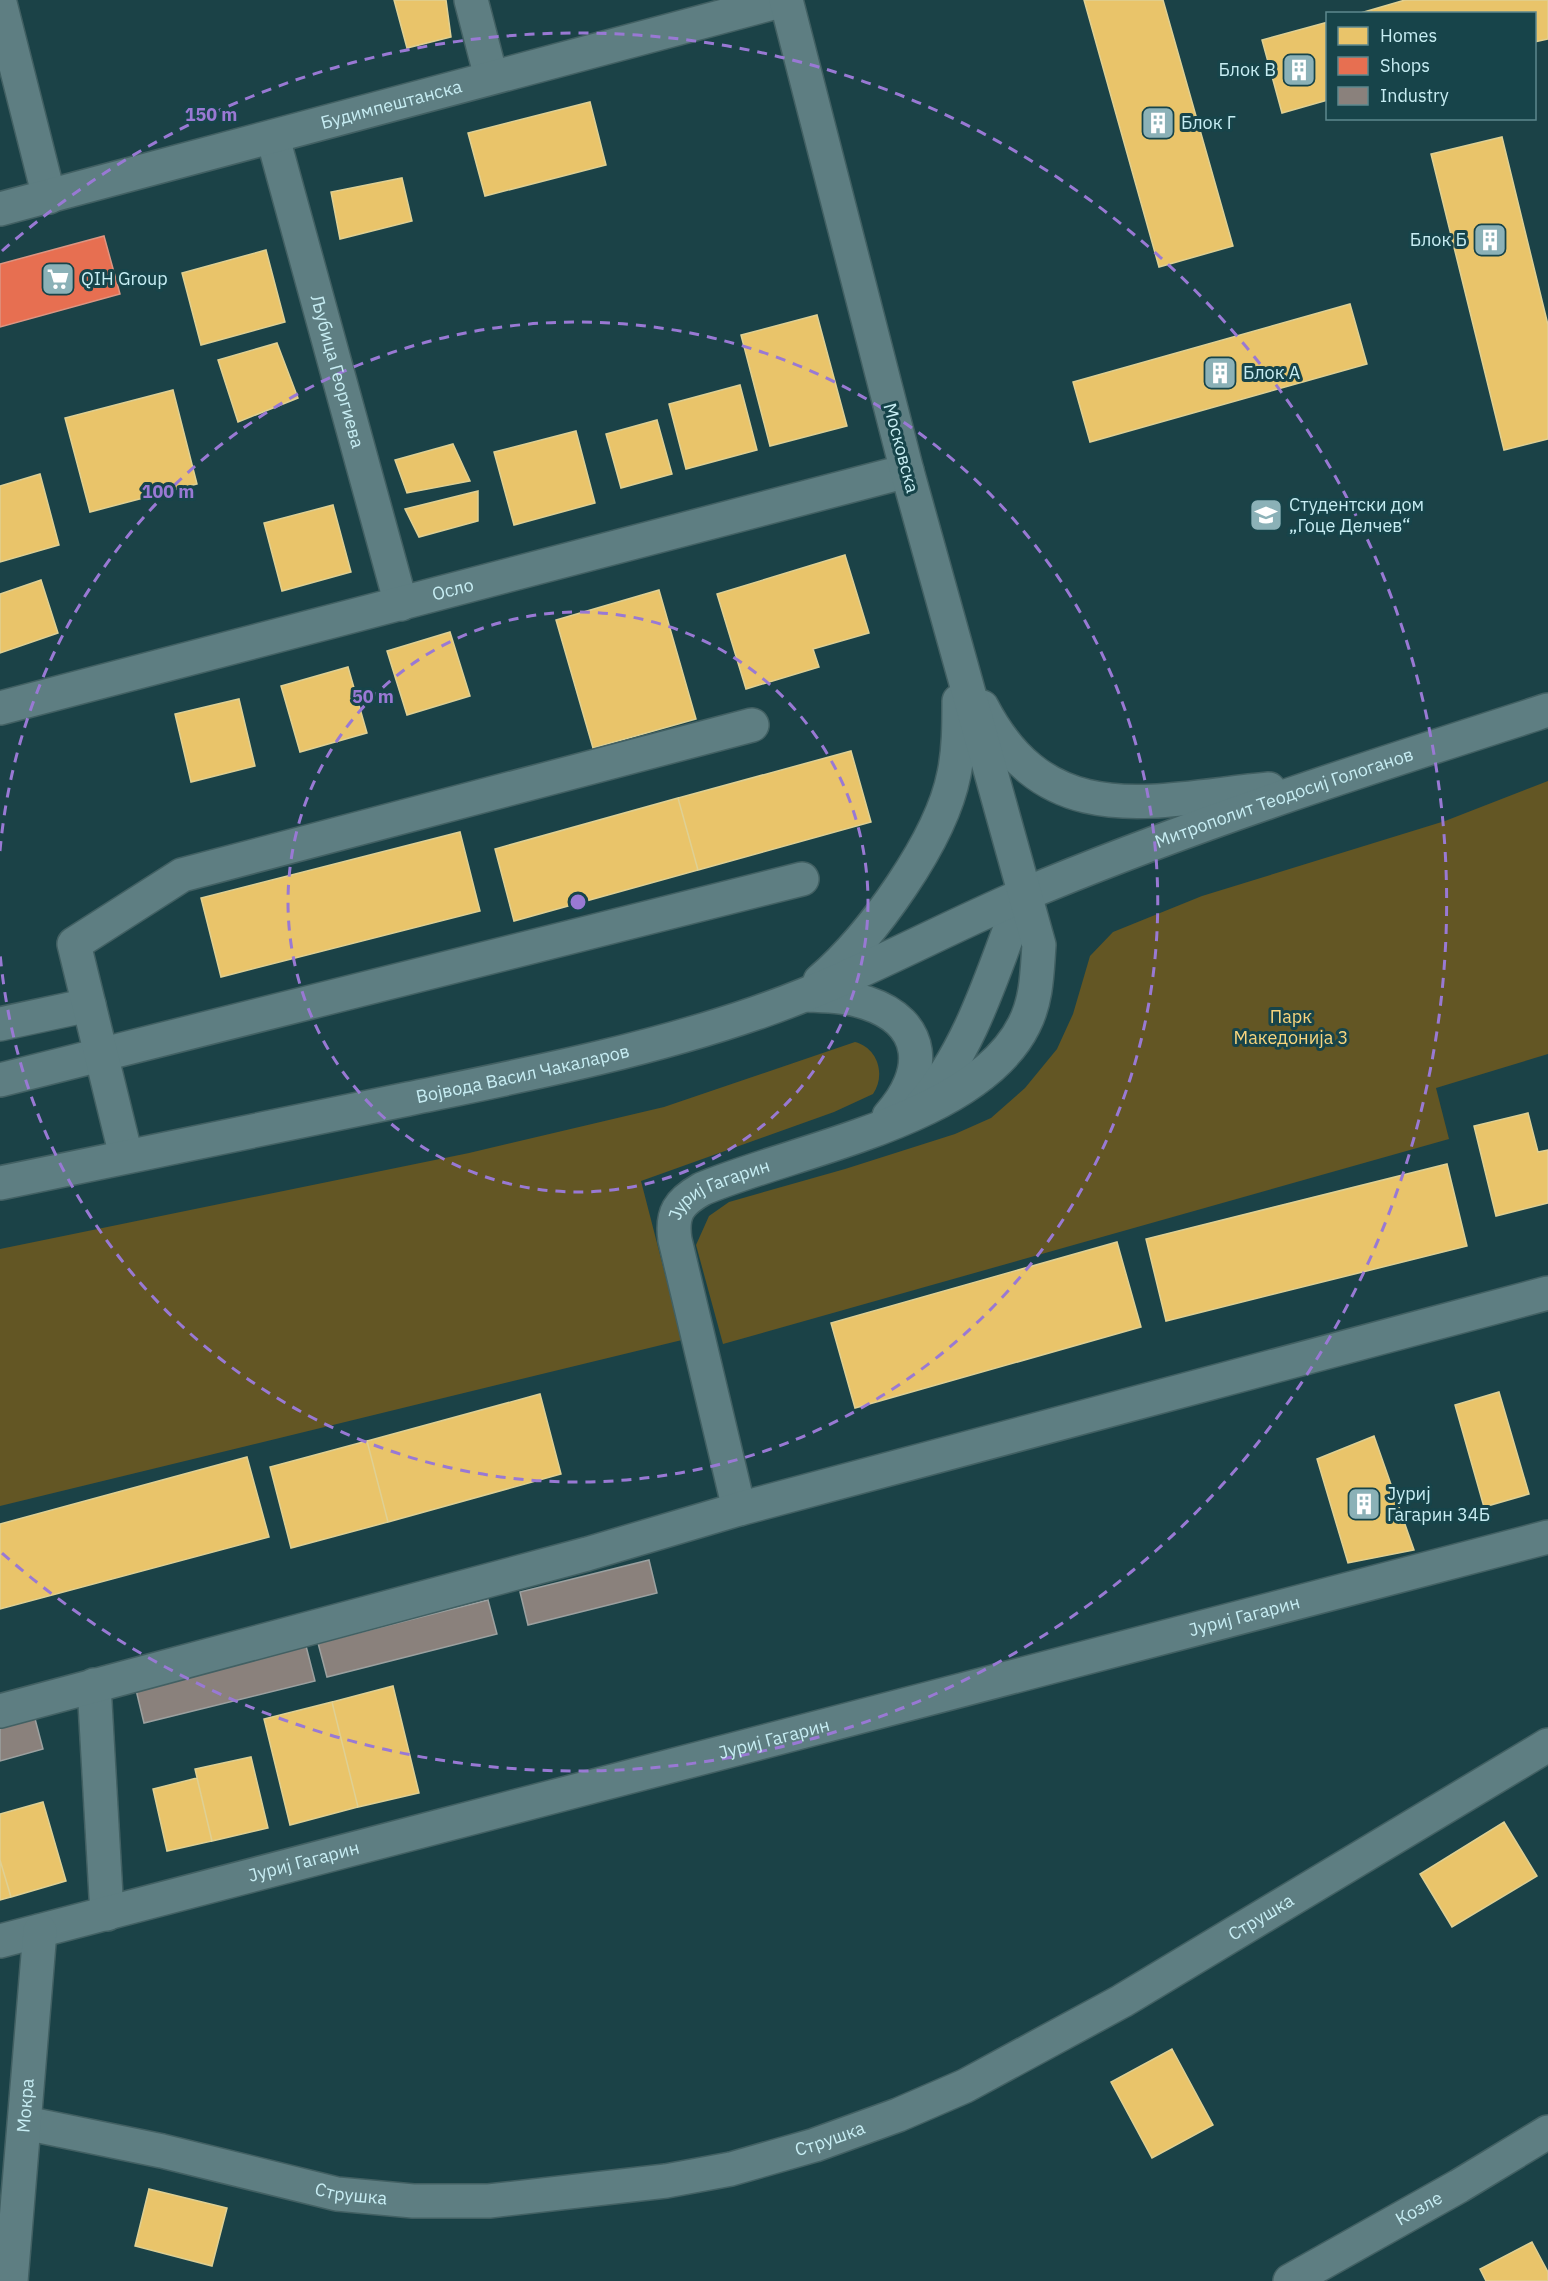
<svg xmlns="http://www.w3.org/2000/svg" width="1548" height="2281" font-family="'IBM Plex Sans',sans-serif">
  <rect width="100%" height="100%" fill="#1b4247"/>
  <path fill="#635624" d="M 1548,781 L 1548,1054 L 1436,1088 L 1449,1139 L 723,1344 L 696,1245 L 709,1216 L 729,1202 L 845,1169 L 955,1134 L 991,1118 L 1025,1088 L 1057,1049 L 1073,1014 L 1090,956 L 1113,932 L 1202,896 L 1445,821 Z
    M 855,1042 C 878,1048 886,1075 873,1094 L 834,1112 L 641,1181 L 682,1340 L 0,1506 L 0,1249 L 469,1153 L 664,1107 Z"/>
  <path fill="#e9c46a" stroke="#dfd093" stroke-width="1.5" d="M 394,0 L 446,0 L 451,37 L 407,48 Z
    M 1084,0 L 1163,0 L 1233,246 L 1159,267 Z
    M 1405,0 L 1548,0 L 1548,39 L 1534,42 L 1534,14 L 1357,14 Z
    M 1328,22 L 1328,100 L 1282,113 L 1262,40 Z
    M 590,102 L 606,165 L 485,196 L 468,133 Z
    M 1502,137 L 1548,325 L 1548,439 L 1504,450 L 1431,154 Z
    M 402,178 L 412,221 L 340,239 L 331,192 Z
    M 266,250 L 285,322 L 201,345 L 182,273 Z
    M 1350,304 L 1367,364 L 1090,442 L 1073,382 Z
    M 817,315 L 847,426 L 770,446 L 741,335 Z
    M 277,343 L 298,398 L 238,422 L 218,360 Z
    M 740,385 L 757,450 L 686,469 L 669,404 Z
    M 173,390 L 197,484 L 90,512 L 65,418 Z
    M 657,420 L 672,474 L 621,488 L 606,434 Z
    M 576,431 L 595,503 L 514,525 L 494,452 Z
    M 453,444 L 470,481 L 407,493 L 395,460 Z
    M 40,474 L 59,545 L 0,562 L 0,486 Z
    M 478,491 L 478,521 L 419,537 L 405,509 Z
    M 333,505 L 351,572 L 282,591 L 264,523 Z
    M 845,555 L 869,633 L 813,649 L 819,667 L 746,689 L 717,594 Z
    M 41,580 L 58,633 L 0,653 L 0,594 Z
    M 659,590 L 696,719 L 593,748 L 556,620 Z
    M 450,632 L 470,696 L 407,715 L 387,651 Z
    M 348,667 L 367,733 L 300,752 L 281,686 Z
    M 239,699 L 255,766 L 191,782 L 175,714 Z
    M 851,751 L 871,822 L 698,870 L 678,798 Z
    M 678,798 L 698,870 L 514,921 L 495,849 Z
    M 460,832 L 480,911 L 221,977 L 201,898 Z
    M 1528,1113 L 1538,1152 L 1548,1150 L 1548,1203 L 1496,1216 L 1474,1126 Z
    M 1447,1164 L 1467,1246 L 1166,1321 L 1146,1239 Z
    M 1117,1242 L 1141,1327 L 855,1408 L 831,1323 Z
    M 1499,1392 L 1529,1494 L 1484,1507 L 1455,1405 Z
    M 540,1394 L 561,1474 L 388,1522 L 367,1441 Z
    M 1374,1436 L 1414,1550 L 1348,1563 L 1317,1459 Z
    M 367,1441 L 388,1522 L 291,1548 L 270,1467 Z
    M 247,1457 L 269,1537 L 0,1609 L 0,1524 Z
    M 393,1686 L 419,1793 L 358,1807 L 332,1702 Z
    M 332,1702 L 358,1807 L 290,1825 L 264,1719 Z
    M 251,1757 L 268,1828 L 212,1841 L 195,1769 Z
    M 197,1778 L 212,1841 L 167,1851 L 153,1789 Z
    M 43,1802 L 66,1881 L 11,1897 L 0,1860 L 0,1814 Z
    M 1504,1822 L 1537,1876 L 1452,1927 L 1420,1874 Z
    M 0,1860 L 11,1897 L 0,1900 Z
    M 1172,2049 L 1213,2125 L 1152,2158 L 1111,2082 Z
    M 149,2189 L 227,2208 L 212,2266 L 135,2246 Z
    M 1532,2242 L 1548,2272 L 1548,2281 L 1486,2281 L 1480,2269 Z"/>
  <path fill="#e76f51" stroke="#dd9582" stroke-width="1.5" d="M 104,236 L 120,294 L 0,327 L 0,264 Z"/>
  <path fill="#8a817c" stroke="#9ca1a0" stroke-width="1.5" d="M 649,1560 L 657,1593 L 528,1625 L 520,1592 Z
    M 488,1600 L 497,1634 L 327,1677 L 318,1643 Z
    M 306,1646 L 315,1681 L 144,1723 L 136,1690 Z
    M 34,1715 L 43,1749 L 0,1761 L 0,1724 Z"/>
  <g fill="none" stroke-linecap="round" stroke-linejoin="round">
    <g stroke="#426063" stroke-width="36">
      <g id="minor">
        <path d="M 471,0 L 491,77"/>
        <path d="M 0,3 L 49,197"/>
        <path id="s1" d="M 273,138 L 401,604"/>
        <path id="s2" d="M 0,209 L 784,0"/>
        <path d="M 982,707 C 1048,834 1152,800 1269,789"/>
        <path id="s3" d="M 0,708 L 907,471"/>
        <path d="M 820,981 C 871,937 941,841 954,774 C 959,750 959,725 959,701"/>
        <path d="M 807,995 C 827,996 847,996 867,1003 C 927,1023 928,1073 889,1116"/>
        <path d="M 0,1024 L 89,1005"/>
        <path d="M 0,1080 L 802,879"/>
        <path d="M 921,1106 C 972,1049 995,965 1023,894"/>
        <path d="M 126,1156 L 74,944 L 182,875 L 752,725"/>
        <path id="s4" d="M 0,1183 C 136,1154 272,1126 408,1099 C 524,1075 643,1052 756,1013 C 856,979 949,925 1047,885 C 1211,818 1380,764 1548,710"/>
        <path id="s5" d="M 739,1509 L 675,1240 C 671,1213 679,1202 702,1189 C 794,1150 977,1120 1024,1025 C 1037,1000 1037,972 1039,945 L 907,471 L 786,0"/>
        <path d="M 94,1685 L 107,1914"/>
        <path d="M 0,1711 L 587,1554 L 739,1509 L 1548,1293"/>
        <path id="s6" d="M 0,1941 L 1548,1537"/>
        <path id="s7" d="M 25,2123 L 162,2151 L 337,2194 L 413,2201 L 489,2201 L 666,2181 L 731,2169 L 815,2145 L 898,2115 L 965,2086 L 1122,2001 L 1548,1745"/>
        <path id="s8" d="M 11,2281 L 40,1931"/>
        <path id="s9" d="M 1290,2281 L 1459,2186 L 1548,2132"/>
      </g>
    </g>
    <use href="#minor" stroke="#5e7e82" stroke-width="33"/>
  </g>
  <g fill="none" stroke="#9979d4" stroke-width="3" stroke-dasharray="10 8">
    <circle cx="578" cy="902" r="290"/>
    <path d="M0 851A580 580 0 1 1 0 953"/>
    <path d="M2 251A869 869 0 1 1 2 1553"/>
  </g>
  <defs>
    <g id="building-square" transform="scale(1.725)"><rect x="-9" y="-9" width="18" height="18" rx="4" fill="#8bb1b7" stroke="#17444a"/><path d="M-4-6H4V6H1V3H-1V6H-4ZM-2.5-4.3h1.7v1.8h-1.7ZM.8-4.3h1.7v1.8H.8ZM-2.5-1h1.7V.8h-1.7ZM.8-1h1.7V.8H.8Z" fill="#fff"/></g>
    <g id="supermarket-square" transform="scale(1.725)"><rect x="-9" y="-9" width="18" height="18" rx="4" fill="#8bb1b7" stroke="#17444a"/><path d="M-6-5.5h2.5l.6 2H6L4.5 2H-2.5L-4.4-4H-6ZM-1.5 3.2a1.3 1.3 0 1 0 .1 0ZM3 3.2a1.3 1.3 0 1 0 .1 0Z" fill="#fff"/></g>
    <g id="university-square" transform="scale(1.725)"><rect x="-9" y="-9" width="18" height="18" rx="4" fill="#8bb1b7" stroke="#17444a"/><path d="M0-5L7-2L0 1L-7-2ZM-4 1L0 2.5L4 1V4Q0 6-4 4Z" fill="#fff"/></g>
  </defs>
  <g fill-rule="evenodd">
    <use href="#building-square" x="1299" y="70"/>
    <use href="#building-square" x="1158" y="123"/>
    <use href="#building-square" x="1490" y="240"/>
    <use href="#supermarket-square" x="58" y="279"/>
    <use href="#building-square" x="1220" y="373"/>
    <use href="#university-square" x="1266" y="515"/>
    <use href="#building-square" x="1364" y="1504"/>
  </g>
  <g text-anchor="middle" stroke-width="6" stroke-linejoin="round" paint-order="stroke">
    <g font-size="18" fill="#c7edf3" stroke="#17444a" text-anchor="start">
      <text x="1276" y="76" text-anchor="end">Блок В</text>
      <text x="1181" y="129">Блок Г</text>
      <text x="1467" y="246" text-anchor="end">Блок Б</text>
      <text x="81" y="285">QIH Group</text>
      <text x="1243" y="379">Блок А</text>
      <text x="1289" y="511">Студентски дом<tspan x="1289" dy="21">„Гоце Делчев“</tspan></text>
      <text x="1387" y="1500">Јуриј<tspan x="1387" dy="21">Гагарин 34Б</tspan></text>
    </g>
    <g font-size="18" fill="#c7edf3" stroke="#17444a">
      <text dy="6" stroke="none"><textPath href="#s2" startOffset="405">Будимпештанска</textPath></text>
      <text dy="6" stroke="none"><textPath href="#s1" startOffset="242">Љубица Георгиева</textPath></text>
      <text transform="translate(901 448) rotate(75)" y="6">Московска</text>
      <text dy="6" stroke="none"><textPath href="#s3" startOffset="468">Осло</textPath></text>
      <text dy="6" stroke="none"><textPath href="#s4" startOffset="1346">Митрополит Теодосиј Гологанов</textPath></text>
      <text dy="6" stroke="none"><textPath href="#s4" startOffset="534">Војвода Васил Чакаларов</textPath></text>
      <text dy="6" stroke="none"><textPath href="#s5" startOffset="354">Јуриј Гагарин</textPath></text>
      <text dy="6" stroke="none"><textPath href="#s6" startOffset="1286">Јуриј Гагарин</textPath></text>
      <text dy="6" stroke="none"><textPath href="#s6" startOffset="800">Јуриј Гагарин</textPath></text>
      <text dy="6" stroke="none"><textPath href="#s6" startOffset="314">Јуриј Гагарин</textPath></text>
      <text dy="6" stroke="none"><textPath href="#s7" startOffset="1306">Струшка</textPath></text>
      <text dy="6" stroke="none"><textPath href="#s8" startOffset="176">Мокра</textPath></text>
      <text dy="6" stroke="none"><textPath href="#s7" startOffset="820">Струшка</textPath></text>
      <text dy="6" stroke="none"><textPath href="#s7" startOffset="334">Струшка</textPath></text>
      <text dy="6" stroke="none"><textPath href="#s9" startOffset="148">Козле</textPath></text>
    </g>
    <g font-size="18" fill="#f8d57e" stroke="#17444a">
      <text x="1291" y="1023">Парк<tspan x="1291" dy="21">Македонија 3</tspan></text>
    </g>
  </g>
  <circle cx="578" cy="902" r="9" fill="#9979d4" stroke="#17444a" stroke-width="3"/>
  <g font-size="18" text-anchor="middle" font-weight="bold" fill="#9979d4" stroke="#17444a" stroke-width="6" stroke-linejoin="round" paint-order="stroke">
    <text x="211" y="121">150 m</text>
    <text x="168" y="498">100 m</text>
    <text x="373" y="703">50 m</text>
  </g>
  <rect x="1326" y="12" width="210" height="108" fill="#17444a" stroke="#5d888e" stroke-width="1.5"/>
  <rect x="1338" y="27" width="30" height="18" fill="#e9c46a" stroke="#5d888e" stroke-width="1.5"/>
  <text x="1380" y="42" font-size="18" fill="#c7edf3">Homes</text>
  <rect x="1338" y="57" width="30" height="18" fill="#e76f51" stroke="#5d888e" stroke-width="1.5"/>
  <text x="1380" y="72" font-size="18" fill="#c7edf3">Shops</text>
  <rect x="1338" y="87" width="30" height="18" fill="#8a817c" stroke="#5d888e" stroke-width="1.5"/>
  <text x="1380" y="102" font-size="18" fill="#c7edf3">Industry</text>
</svg>
